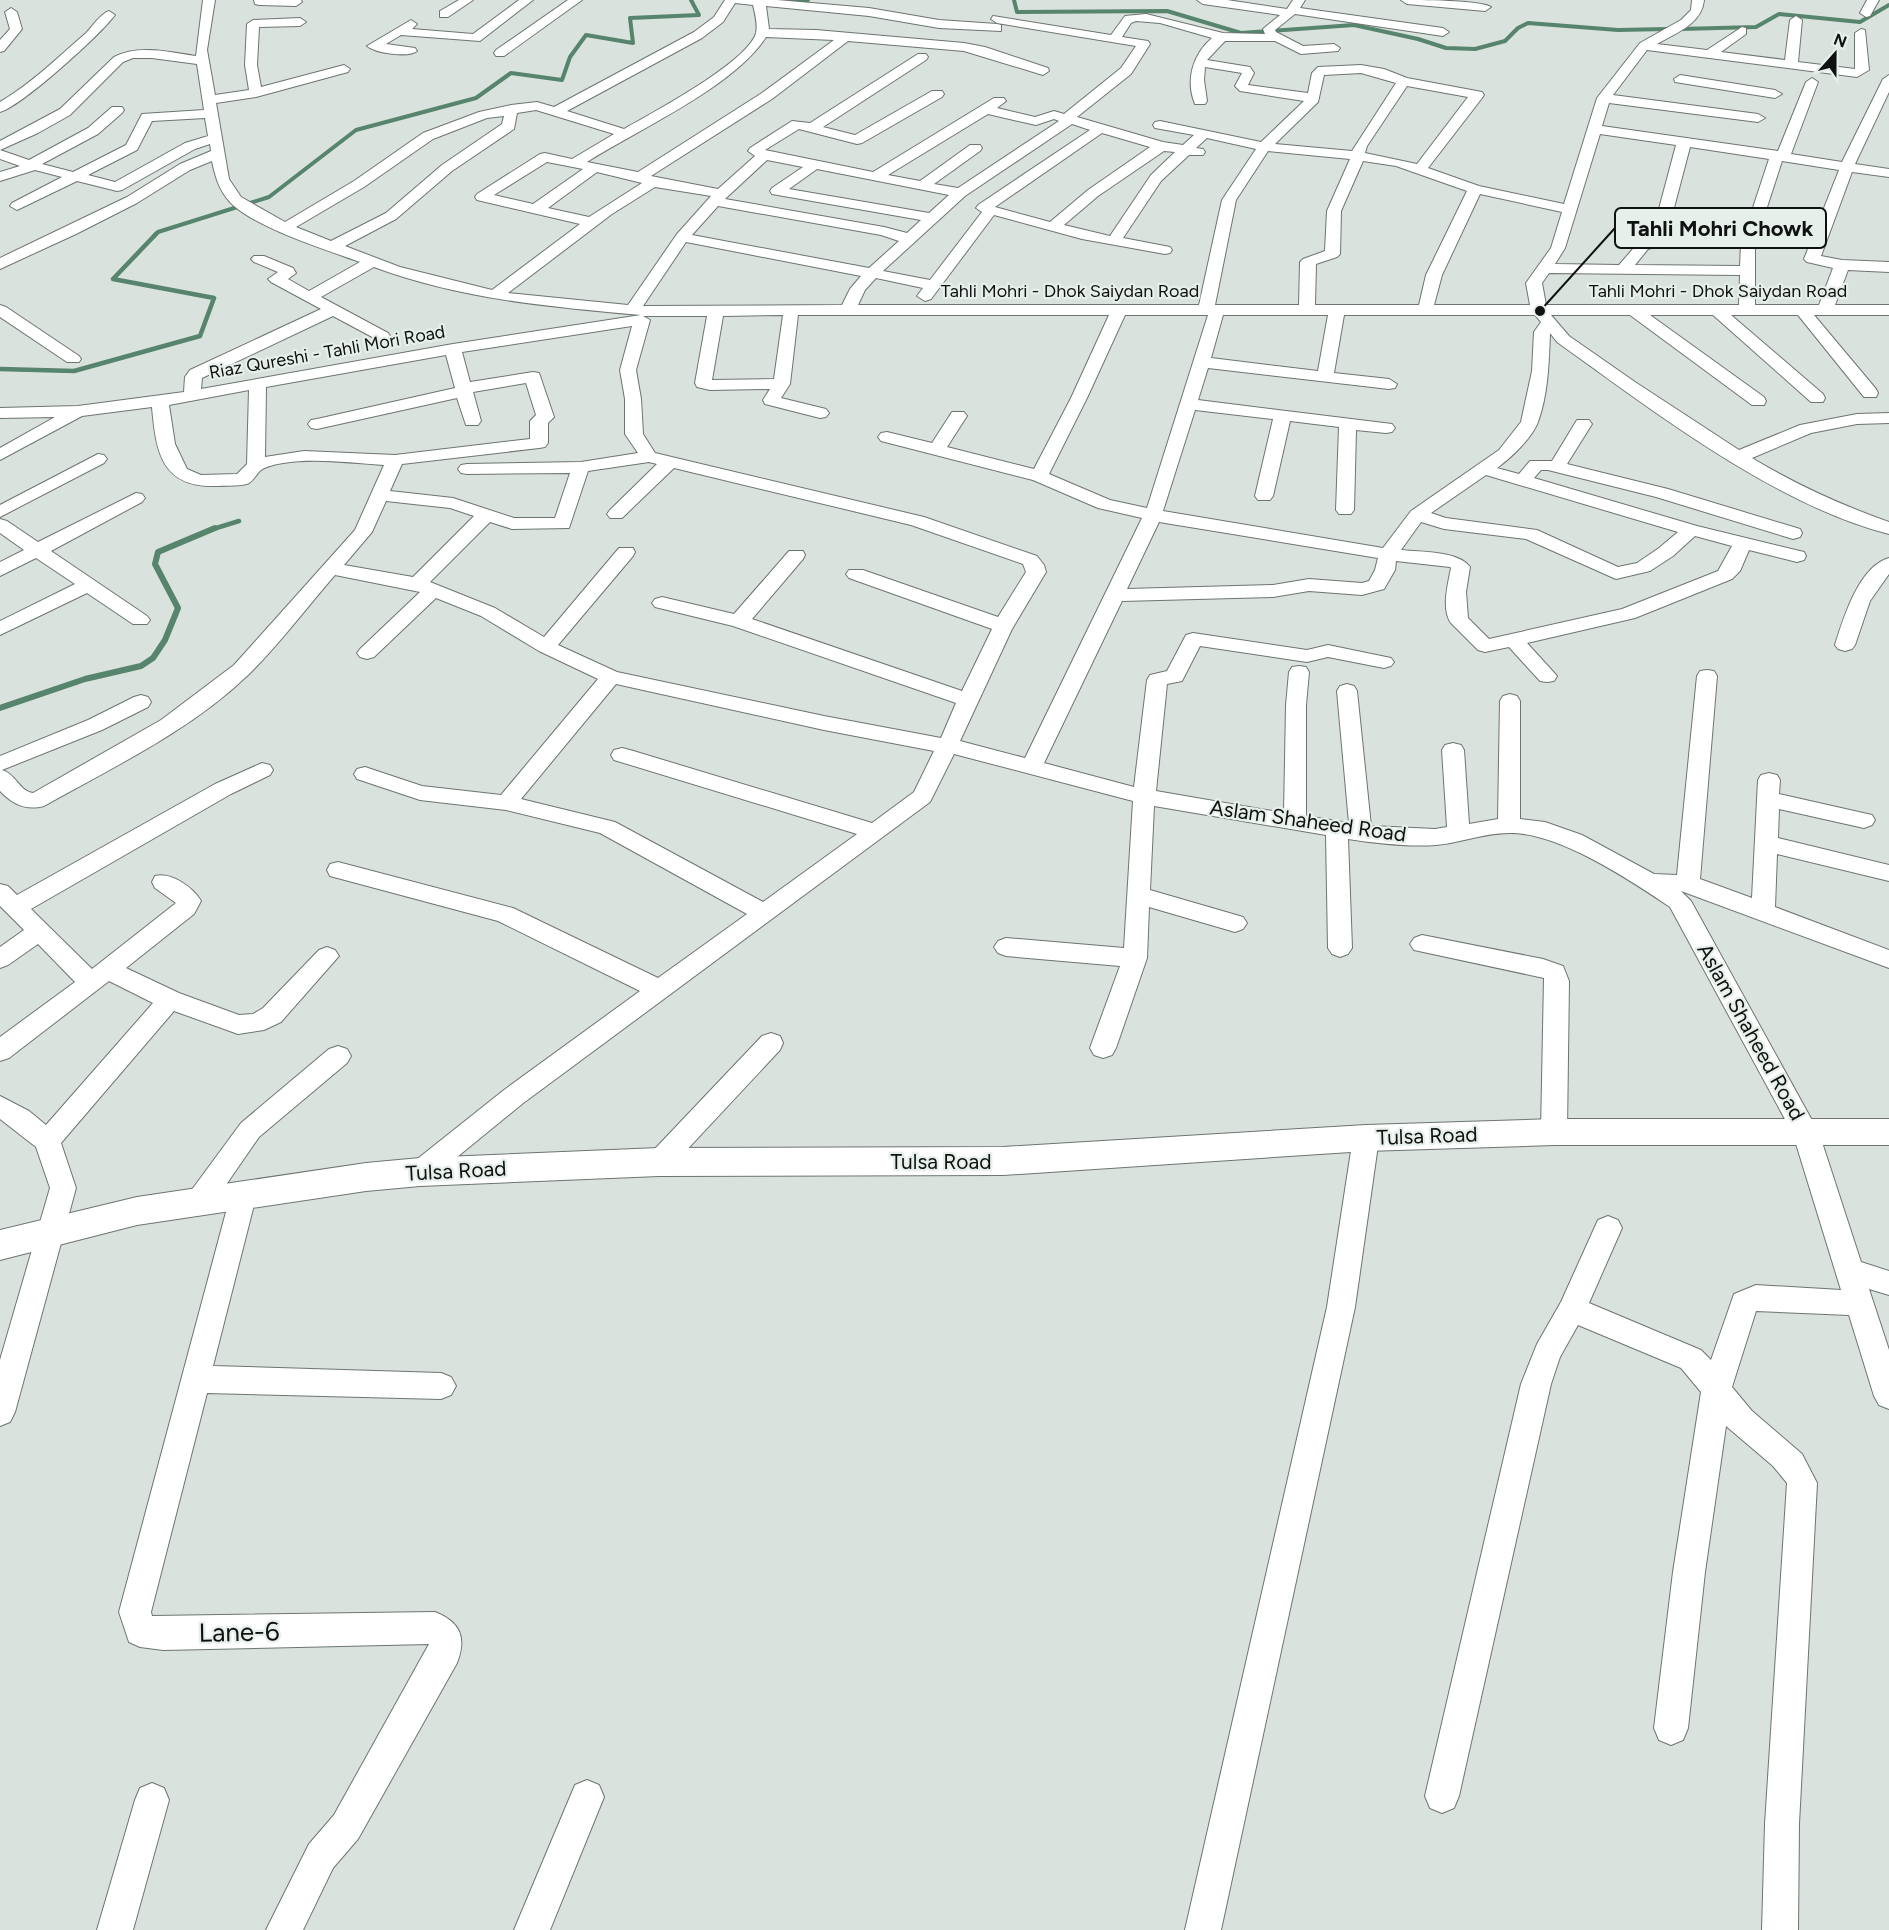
<svg xmlns="http://www.w3.org/2000/svg" width="1889" height="1930" font-family="Figtree,sans-serif">
  <rect width="100%" height="100%" fill="#d9e2dc"/>
  <g fill="none" stroke-linecap="round" stroke-linejoin="round">
    <path stroke="#56846c" stroke-width="4" d="M 778,0 L 808,0
      M 1014,0 L 1017,12 L 1167,11 L 1241,33 L 1354,25 L 1418,39 L 1446,48 L 1475,49 L 1505,41 L 1518,28 L 1528,23 L 1618,30 L 1667,29
      M 1681,29 L 1756,27 L 1779,14 L 1860,22 L 1889,5
      M 154,236 L 158,232 L 269,197 L 356,130 L 476,98 L 511,73 L 562,80 L 570,57 L 586,35 L 633,43 L 630,18 L 699,15 L 691,0"/>
    <path stroke="#56846c" stroke-width="4.5" d="M 0,369 L 74,371 L 200,336 L 214,298 L 113,279 L 156,234
      M 210,530 L 239,521"/>
    <path stroke="#56846c" stroke-width="6" d="M 0,708 L 85,679 L 141,666 L 153,658 L 165,640 L 178,608 L 155,564 L 158,552 L 215,528"/>
    <g stroke="#6d7570" stroke-width="2">
      <path id="minor" d="M 203,0 L 215,0 L 207,50 L 215,95 L 249,90 L 245,65 L 247,24 L 253,20 L 300,18 L 306,22 L 300,26 L 259,27 L 257,65 L 261,87 L 344,65 L 350,69 L 348,72 L 256,97 L 216,103 L 229,179 L 241,197 L 285,222 L 354,181 L 423,133 L 479,112 L 511,105 L 537,102 L 554,107 L 694,32 L 714,17 L 725,0 L 777,0 L 869,8 L 939,20 L 997,24 L 1001,25 L 1001,31 L 939,28 L 869,16 L 766,6 L 769,29 L 816,30 L 964,43 L 985,47 L 1048,68 L 1049,71 L 1043,75 L 964,51 L 848,41 L 772,99 L 651,176 L 718,189 L 755,156 L 748,151 L 750,148 L 792,121 L 810,123 L 918,54 L 926,54 L 928,57 L 926,60 L 823,127 L 855,135 L 932,91 L 942,91 L 944,94 L 942,97 L 862,143 L 857,144 L 799,129 L 765,150 L 873,172 L 994,98 L 1004,98 L 1006,101 L 997,108 L 1035,117 L 1054,111 L 1064,114 L 1121,68 L 1136,46 L 997,23 L 991,19 L 993,16 L 1111,35 L 1125,16 L 1146,14 L 1223,33 L 1265,34 L 1263,29 L 1280,15 L 1203,4 L 1197,0 L 1227,0 L 1287,9 L 1293,0 L 1305,0 L 1300,8 L 1443,28 L 1449,32 L 1443,36 L 1295,14 L 1275,30 L 1276,32 L 1303,46 L 1334,44 L 1340,48 L 1338,51 L 1301,54 L 1275,41 L 1225,41 L 1207,60 L 1250,67 L 1254,73 L 1248,85 L 1308,93 L 1312,73 L 1318,67 L 1361,65 L 1384,69 L 1407,78 L 1482,92 L 1484,95 L 1482,98 L 1428,168 L 1479,186 L 1564,204 L 1597,98 L 1640,43 L 1681,20 L 1691,10 L 1692,0 L 1704,0 C 1702,24 1676,33 1657,44 L 1707,50 L 1742,27 L 1746,28 L 1746,34 L 1721,52 L 1785,60 L 1790,20 L 1796,16 L 1802,20 L 1798,62 L 1855,69 L 1855,33 L 1861,29 L 1865,30 L 1869,70 L 1857,77 L 1647,50 L 1613,95 L 1758,114 L 1765,118 L 1758,122 L 1609,103 L 1602,126 L 1778,151 L 1806,82 L 1812,78 L 1818,82 L 1791,154 L 1842,162 L 1883,79 L 1889,75 L 1889,92 L 1855,164 L 1889,169 L 1889,177 L 1852,172 L 1821,256 L 1842,260 L 1889,262 L 1889,272 L 1848,270 L 1835,305 L 1889,305 L 1889,315 L 1814,315 L 1876,389 L 1878,393 L 1876,397 L 1864,397 L 1798,315 L 1731,315 L 1823,394 L 1825,398 L 1823,402 L 1811,402 L 1713,315 L 1650,315 L 1764,397 L 1766,401 L 1764,405 L 1752,405 L 1630,315 L 1551,315 L 1569,336 L 1635,382 L 1739,450 L 1800,425 L 1857,414 L 1889,413 L 1889,423 L 1857,424 L 1811,433 L 1752,458 C 1795,484 1841,505 1889,522 L 1889,534 C 1775,505 1652,410 1557,342 L 1550,333 C 1549,362 1548,395 1538,422 C 1532,438 1511,458 1497,468 L 1519,474 L 1530,461 L 1552,461 L 1577,420 L 1589,420 L 1592,424 L 1567,464 L 1668,489 L 1800,529 L 1802,533 L 1800,537 L 1793,539 L 1656,497 L 1548,470 L 1541,470 L 1534,478 L 1697,526 L 1804,552 L 1806,556 L 1804,560 L 1797,562 L 1749,550 L 1740,571 L 1732,579 L 1635,618 L 1527,643 L 1557,676 L 1554,681 L 1547,682 L 1540,681 L 1509,647 L 1485,652 L 1478,650 L 1451,623 C 1441,609 1448,584 1451,568 L 1450,567 L 1396,561 L 1395,570 L 1384,589 L 1362,595 L 1309,591 L 1273,597 L 1122,601 L 1044,763 L 1134,787 L 1147,680 L 1150,675 L 1167,671 L 1186,635 L 1193,633 L 1307,650 L 1328,645 L 1391,658 L 1394,662 L 1391,666 L 1384,668 L 1328,657 L 1307,662 L 1200,646 L 1182,681 L 1167,684 L 1156,791 L 1284,813 L 1286,705 L 1289,672 L 1292,667 L 1299,666 L 1306,667 L 1309,672 L 1306,705 L 1306,816 L 1349,823 L 1337,691 L 1340,686 L 1347,684 L 1354,686 L 1357,691 L 1371,826 L 1435,829 L 1447,827 L 1442,750 L 1445,745 L 1453,743 L 1461,745 L 1464,750 L 1469,824 L 1498,819 L 1500,701 L 1503,696 L 1510,694 L 1517,696 L 1520,701 L 1520,819 L 1545,822 L 1582,835 L 1654,874 L 1677,875 L 1697,676 L 1700,671 L 1707,670 L 1714,671 L 1717,676 L 1700,879 L 1752,898 L 1758,780 L 1761,775 L 1769,773 L 1777,775 L 1780,780 L 1779,794 L 1872,815 L 1875,820 L 1872,825 L 1864,828 L 1779,809 L 1778,838 L 1889,865 L 1889,881 L 1777,854 L 1775,907 L 1889,950 L 1889,968 L 1681,891 L 1691,901 L 1819,1133 L 1861,1262 L 1889,1271 L 1889,1295 L 1869,1289 L 1889,1350 L 1889,1409 L 1879,1405 L 1874,1396 L 1849,1315 L 1756,1311 L 1732,1387 L 1752,1411 L 1802,1454 L 1817,1483 L 1799,1824 L 1798,1930 L 1762,1930 L 1765,1824 L 1787,1483 L 1773,1466 L 1726,1426 L 1705,1572 L 1688,1728 L 1683,1740 L 1671,1745 L 1659,1740 L 1654,1728 L 1673,1572 L 1701,1392 L 1681,1368 L 1578,1325 L 1560,1357 L 1551,1384 L 1459,1796 L 1454,1808 L 1442,1813 L 1430,1808 L 1425,1796 L 1521,1384 L 1537,1344 L 1561,1302 L 1598,1220 L 1608,1216 L 1618,1220 L 1622,1228 L 1589,1303 L 1701,1350 L 1711,1360 L 1734,1294 L 1756,1285 L 1841,1290 L 1793,1134 L 1670,907 C 1630,880 1558,832 1509,833 C 1484,833 1460,843 1436,845 C 1410,847 1374,843 1348,839 L 1352,948 L 1348,954 L 1340,957 L 1332,954 L 1328,948 L 1326,835 L 1154,806 L 1150,890 L 1243,917 L 1247,923 L 1243,929 L 1235,932 L 1149,907 L 1147,958 L 1116,1048 L 1112,1055 L 1103,1058 L 1094,1055 L 1090,1048 L 1120,966 L 1006,956 L 998,953 L 994,947 L 998,941 L 1006,938 L 1124,948 L 1133,801 L 954,754 L 930,802 L 522,1104 L 429,1180 L 420,1183 L 411,1180 L 407,1172 L 411,1164 L 504,1090 L 640,991 L 498,921 L 330,876 L 327,870 L 330,864 L 338,862 L 513,908 L 658,978 L 747,914 L 600,833 L 506,810 L 420,800 L 357,779 L 354,774 L 357,769 L 365,767 L 422,786 L 501,795 L 598,679 L 539,651 L 481,616 L 436,598 L 374,657 L 367,659 L 360,657 L 357,653 L 360,649 L 420,592 L 335,575 C 306,608 279,645 248,675 C 190,731 113,767 44,806 C 26,811 12,804 0,791 L 0,756 L 88,720 L 134,697 L 141,695 L 148,697 L 151,702 L 148,707 L 102,730 L 2,770 C 16,774 19,791 33,793 L 161,720 L 234,665 L 355,530 L 384,465 C 351,463 316,458 283,463 C 277,464 267,466 261,470 C 257,473 254,480 249,483 C 241,487 226,485 217,486 C 162,488 156,453 152,407 L 82,416 L 0,460 L 0,448 L 55,417 L 0,418 L 0,408 L 78,406 L 184,392 L 185,377 L 190,370 L 321,309 L 271,282 L 268,279 L 278,272 L 254,262 L 251,259 L 254,256 L 264,256 L 293,268 L 296,273 L 288,279 L 309,291 L 360,262 C 327,250 253,227 230,202 C 219,190 215,176 212,161 L 190,170 L 137,203 L 76,234 L 0,269 L 0,258 L 127,197 L 180,164 L 211,151 L 210,144 L 195,149 L 122,190 L 117,191 L 77,181 L 17,210 L 10,206 L 12,203 L 62,177 L 35,170 L 0,181 L 0,172 L 20,166 L 0,159 L 0,141 L 60,109 L 114,57 C 138,44 170,52 196,56 ZM 735,3 L 753,5 C 755,13 758,25 756,33 C 748,62 652,113 624,129 L 567,111 L 702,38 L 723,22 ZM 1136,21 L 1160,23 L 1212,38 C 1193,54 1185,80 1195,104 L 1205,104 L 1207,101 L 1204,80 L 1205,67 L 1242,73 L 1235,86 L 1240,91 L 1304,101 L 1261,142 L 1160,121 L 1155,122 L 1153,125 L 1155,128 L 1194,135 L 1183,145 L 1163,142 L 1077,117 L 1131,74 L 1150,44 L 1148,41 L 1122,37 L 1131,23 ZM 766,37 L 834,40 L 762,93 L 638,172 L 587,162 C 639,129 734,87 766,37 ZM 152,58 L 197,64 L 204,110 L 142,114 L 126,145 L 73,172 L 42,164 L 98,134 L 122,113 L 124,110 L 122,107 L 112,107 L 88,128 L 29,160 L 0,150 L 38,133 L 70,115 L 123,62 L 133,58 ZM 1361,73 L 1396,83 L 1352,151 L 1275,144 L 1318,102 L 1324,75 ZM 1407,86 L 1468,97 L 1417,164 L 1365,153 L 1367,146 ZM 536,110 L 614,134 L 572,159 L 545,153 L 540,154 L 477,194 L 475,197 L 477,200 L 580,224 L 492,290 L 400,267 L 345,246 L 396,219 L 452,171 L 514,129 L 517,113 ZM 988,114 L 1036,125 L 1054,119 L 1059,121 L 958,188 L 934,184 L 980,151 L 982,148 L 980,145 L 970,145 L 920,181 L 888,175 ZM 504,116 L 502,124 L 442,165 L 386,213 L 331,241 L 296,227 L 364,187 L 433,139 L 487,118 ZM 205,118 L 208,136 L 185,143 L 115,182 L 88,175 L 137,150 L 152,121 ZM 1072,124 L 1090,130 L 978,205 L 976,208 L 982,212 L 930,280 L 883,271 L 965,196 ZM 1102,133 L 1150,147 L 1088,190 L 1050,222 L 995,207 ZM 1600,134 L 1676,145 L 1651,239 L 1638,243 L 1619,265 L 1555,264 L 1565,248 ZM 1207,138 L 1256,149 L 1222,200 L 1199,305 L 858,305 L 865,290 L 876,278 L 923,288 L 917,296 L 925,301 L 931,299 L 994,215 L 1082,239 L 1165,254 L 1170,253 L 1172,250 L 1170,247 L 1123,238 L 1161,181 L 1189,155 L 1203,155 L 1205,152 L 1203,149 L 1196,148 ZM 1690,147 L 1769,159 L 1741,244 L 1740,266 L 1635,265 L 1648,249 L 1663,245 L 1665,242 ZM 1164,151 L 1175,152 L 1151,175 L 1110,236 L 1064,225 L 1098,196 ZM 1268,151 L 1350,159 L 1327,211 L 1325,251 L 1303,259 L 1300,262 L 1299,305 L 1215,305 L 1236,200 ZM 767,160 L 803,167 L 772,188 L 770,191 L 772,194 L 921,220 L 907,233 L 884,227 L 725,199 ZM 1363,161 L 1396,166 L 1467,191 L 1426,275 L 1419,305 L 1315,305 L 1316,264 L 1337,257 L 1340,254 L 1341,211 ZM 1782,161 L 1839,170 L 1804,259 L 1807,262 L 1833,268 L 1819,305 L 1755,305 L 1755,244 ZM 547,162 L 583,169 L 533,204 L 494,195 ZM 817,169 L 949,195 L 929,213 L 789,189 ZM 597,172 L 642,183 L 589,217 L 548,208 ZM 655,187 L 711,196 L 677,234 L 628,305 L 508,293 L 612,214 ZM 1480,194 L 1562,212 L 1551,248 L 1526,283 L 1530,305 L 1434,305 L 1442,275 ZM 718,206 L 881,235 L 899,241 L 869,268 L 692,235 ZM 686,242 L 861,276 L 850,289 L 842,305 L 643,306 ZM 374,267 C 460,299 550,307 641,315 L 453,344 L 201,389 L 202,378 L 333,316 L 376,339 L 388,339 L 390,336 L 388,333 L 321,297 ZM 1549,273 L 1740,275 L 1739,305 L 1546,305 L 1542,283 ZM 783,315 L 774,379 L 712,380 L 723,316 ZM 798,315 L 1109,315 L 1071,398 L 1034,469 L 947,447 L 967,416 L 964,412 L 952,412 L 932,443 L 887,432 L 881,433 L 878,437 L 881,441 L 1033,480 L 1098,508 L 1142,518 L 1025,758 L 960,741 L 1012,629 L 1046,572 L 1044,565 L 1037,556 L 924,517 L 655,453 L 643,434 L 641,399 L 636,370 L 650,320 L 643,316 L 707,316 L 695,383 L 697,387 L 710,390 L 770,389 L 763,400 L 765,404 L 820,418 L 826,417 L 829,413 L 826,409 L 781,398 L 790,384 ZM 1125,315 L 1208,315 L 1147,508 L 1110,500 L 1049,474 L 1087,398 ZM 1223,315 L 1328,315 L 1318,371 L 1211,358 ZM 1344,315 L 1535,315 L 1541,322 L 1534,332 L 1532,371 L 1521,422 L 1499,450 L 1411,511 L 1383,548 L 1163,511 L 1195,410 L 1273,419 L 1255,496 L 1258,500 L 1270,500 L 1273,496 L 1290,421 L 1339,427 L 1336,510 L 1339,514 L 1351,514 L 1354,510 L 1356,430 L 1386,433 L 1392,432 L 1395,428 L 1392,424 L 1198,400 L 1208,368 L 1389,389 L 1395,388 L 1397,384 L 1389,379 L 1334,373 ZM 632,326 L 620,370 L 625,399 L 625,434 L 638,453 L 581,462 L 467,464 L 461,465 L 458,469 L 461,473 L 467,474 L 570,473 L 555,518 L 514,518 L 453,498 L 390,491 L 402,464 L 539,448 L 545,447 L 548,443 L 548,423 L 554,417 L 539,373 L 533,372 L 470,382 L 462,352 ZM 446,355 L 455,388 L 317,419 L 311,420 L 308,424 L 311,428 L 317,429 L 457,398 L 466,425 L 478,425 L 481,421 L 473,392 L 526,383 L 536,415 L 530,421 L 530,439 L 395,455 L 304,451 L 265,457 L 266,387 ZM 249,390 L 247,464 L 237,474 L 201,475 L 187,469 L 175,444 L 169,405 ZM 649,462 L 657,464 L 610,510 L 607,514 L 610,518 L 622,518 L 674,468 L 911,525 L 1023,564 L 1026,572 L 998,617 L 863,570 L 849,570 L 846,574 L 849,578 L 992,629 L 962,691 L 752,619 L 803,559 L 805,555 L 803,551 L 789,551 L 734,614 L 662,597 L 655,599 L 652,603 L 655,607 L 733,626 L 956,703 L 941,738 L 824,716 L 617,672 L 558,645 L 633,556 L 635,552 L 633,548 L 619,548 L 544,637 L 495,608 L 430,582 L 490,522 L 512,529 L 569,528 L 588,471 ZM 1486,475 L 1678,532 L 1659,548 L 1637,563 L 1618,567 L 1537,530 L 1446,518 L 1431,513 ZM 386,501 L 450,508 L 474,516 L 413,577 L 344,565 L 372,532 ZM 1159,522 L 1378,558 L 1375,570 L 1369,581 L 1362,583 L 1309,579 L 1273,585 L 1127,589 ZM 1421,522 L 1444,529 L 1526,539 L 1616,579 L 1650,571 L 1673,556 L 1695,536 L 1732,546 L 1718,571 L 1622,609 L 1489,639 L 1468,618 L 1466,592 L 1470,567 C 1459,551 1420,552 1401,550 ZM 616,684 L 824,730 L 934,751 L 914,792 L 872,823 L 630,750 L 622,748 L 614,750 L 611,755 L 614,760 L 857,834 L 763,902 L 615,822 L 521,799 Z
        M 254,0 L 301,0 L 302,2 L 296,6 L 259,5 L 255,4 Z
        M 459,0 L 473,0 L 448,17 L 440,17 L 440,11 Z
        M 519,0 L 533,0 L 480,41 L 401,35 L 386,44 L 415,48 L 417,51 C 409,58 375,53 367,46 L 411,20 L 417,24 L 412,29 L 473,34 Z
        M 568,0 L 582,0 L 504,56 L 496,56 L 494,53 L 496,50 Z
        M 1401,0 C 1419,0 1480,0 1491,7 L 1485,11 L 1407,4 Z
        M 1867,0 L 1879,0 L 1870,16 L 1866,17 L 1860,13 Z
        M 11,8 L 17,12 L 22,29 L 4,51 L 0,52 L 0,40 L 10,29 L 5,12 Z
        M 109,11 L 115,15 C 100,35 22,106 0,112 L 0,102 C 31,84 58,57 85,34 C 92,27 100,14 109,11 Z
        M 1680,75 L 1775,90 L 1782,94 L 1775,98 L 1675,82 L 1674,79 Z
        M 0,305 L 6,307 L 79,356 L 81,359 L 79,362 L 67,362 L 0,317 Z
        M 98,454 L 104,455 L 107,459 L 104,463 L 0,517 L 0,505 Z
        M 136,493 L 142,494 L 145,498 L 142,502 L 51,551 L 147,616 L 150,620 L 147,624 L 133,624 L 87,593 L 0,635 L 0,621 L 75,584 L 36,558 L 0,576 L 0,562 L 24,550 L 0,533 L 0,519 L 7,521 L 38,542 Z
        M 1889,558 L 1889,574 L 1870,601 L 1855,645 L 1852,649 L 1845,651 L 1838,649 L 1835,645 C 1843,619 1859,566 1889,558 Z
        M 262,763 L 270,765 L 273,770 L 270,775 L 231,794 L 31,909 L 92,969 L 176,903 L 155,888 L 152,882 L 155,876 C 171,872 193,887 201,901 L 194,914 L 126,968 L 179,993 L 239,1015 L 253,1014 L 263,1008 L 319,950 L 327,947 L 335,950 L 339,956 L 281,1022 L 264,1030 L 238,1034 L 174,1011 L 61,1143 L 76,1188 L 15,1412 L 10,1422 L 0,1426 L 0,1360 L 50,1188 L 36,1147 L 0,1119 L 0,1096 L 29,1111 L 46,1125 L 153,1003 L 109,981 L 9,1058 L 0,1061 L 0,1037 L 75,982 L 38,944 L 8,965 L 0,968 L 0,947 L 24,930 L 0,906 L 0,884 L 8,886 L 17,895 L 215,784 Z
        M 1422,935 L 1543,959 L 1563,966 L 1569,981 L 1567,1132 L 1563,1139 L 1554,1143 L 1545,1139 L 1541,1132 L 1544,978 L 1414,950 L 1410,944 L 1414,938 Z
        M 771,1033 L 780,1036 L 783,1043 L 780,1050 L 668,1170 L 659,1173 L 650,1170 L 646,1162 L 650,1154 L 762,1036 Z
        M 338,1046 L 347,1049 L 351,1056 L 347,1063 L 259,1137 L 208,1211 L 198,1214 L 188,1211 L 185,1203 L 188,1195 L 241,1123 L 329,1049 Z
        M 1366,1127 L 1375,1130 L 1379,1138 L 1355,1307 L 1221,1930 L 1185,1930 L 1327,1307 L 1353,1138 L 1357,1130 Z
        M 243,1186 L 253,1189 L 256,1197 L 213,1366 L 441,1373 L 451,1377 L 456,1386 L 451,1395 L 441,1399 L 207,1393 L 151,1612 L 152,1616 L 435,1612 C 460,1622 467,1637 457,1663 L 358,1839 L 333,1868 L 303,1930 L 266,1930 L 309,1844 L 334,1815 L 429,1644 L 163,1650 L 140,1647 L 129,1642 L 119,1612 L 230,1197 L 233,1189 Z
        M 587,1780 L 599,1785 L 604,1797 L 550,1930 L 514,1930 L 575,1785 Z
        M 152,1783 L 164,1788 L 169,1800 L 133,1930 L 97,1930 L 135,1800 L 140,1788 Z"/>
    </g>
    <g stroke="#6d7570" stroke-width="2">
      <path id="major" d="M 1554,1119 L 1889,1119 L 1889,1145 L 1554,1145 L 1366,1151 L 1003,1175 L 659,1176 L 420,1186 L 366,1191 L 137,1225 L 0,1260 L 0,1230 L 137,1197 L 366,1163 L 420,1158 L 659,1148 L 1003,1147 L 1366,1125 Z"/>
    </g>
    <use href="#minor" fill="#fff" fill-rule="evenodd"/>
    <use href="#major" fill="#fff" fill-rule="evenodd"/>
  </g>
  <g text-anchor="middle" stroke-width="4.5" stroke-linejoin="round" paint-order="stroke">
    <g font-size="18" fill="#0f1211" stroke="#e6efe9">
      <text x="1070" y="297">Tahli Mohri - Dhok Saiydan Road</text>
      <text x="1718" y="297">Tahli Mohri - Dhok Saiydan Road</text>
      <text transform="translate(327 352) rotate(-10)" y="6">Riaz Qureshi - Tahli Mori Road</text>
    </g>
    <g font-size="21" fill="#0f1211" stroke="#e6efe9">
      <text transform="translate(1308 821) rotate(8)" y="7">Aslam Shaheed Road</text>
      <text transform="translate(1751 1032) rotate(61)" y="7">Aslam Shaheed Road</text>
      <text transform="translate(1427 1136) rotate(-2)" y="7">Tulsa Road</text>
      <text x="941" y="1169">Tulsa Road</text>
      <text transform="translate(456 1171) rotate(-3)" y="7">Tulsa Road</text>
    </g>
    <g font-size="26" fill="#0f1211" stroke="#e6efe9">
      <text transform="translate(239 1632) rotate(-1)" y="9">Lane-6</text>
    </g>
  </g>
  <path fill="none" stroke="#0f1211" stroke-width="2" d="M1540 311L1615 228"/>
  <circle fill="#0f1211" stroke="#e6efe9" stroke-width="2" cx="1540" cy="311" r="6"/>
  <rect fill="#e6efe9" stroke="#0f1211" stroke-width="2" x="1615" y="208" width="211" height="40" rx="6"/>
  <g font-size="22" text-anchor="middle" font-weight="bold" fill="#0f1211">
    <text x="1720" y="236">Tahli Mohri Chowk</text>
  </g>
  <g transform="translate(1835 54) rotate(21)" stroke="#e6efe9" stroke-width="4.5" paint-order="stroke">
  <path d="M0-4.5L10 22L0 15L-10 22Z" fill="#0f1211"/>
  <text y="-9" font-size="16" font-weight="bold" text-anchor="middle" fill="#0f1211">N</text>
  </g>
</svg>
